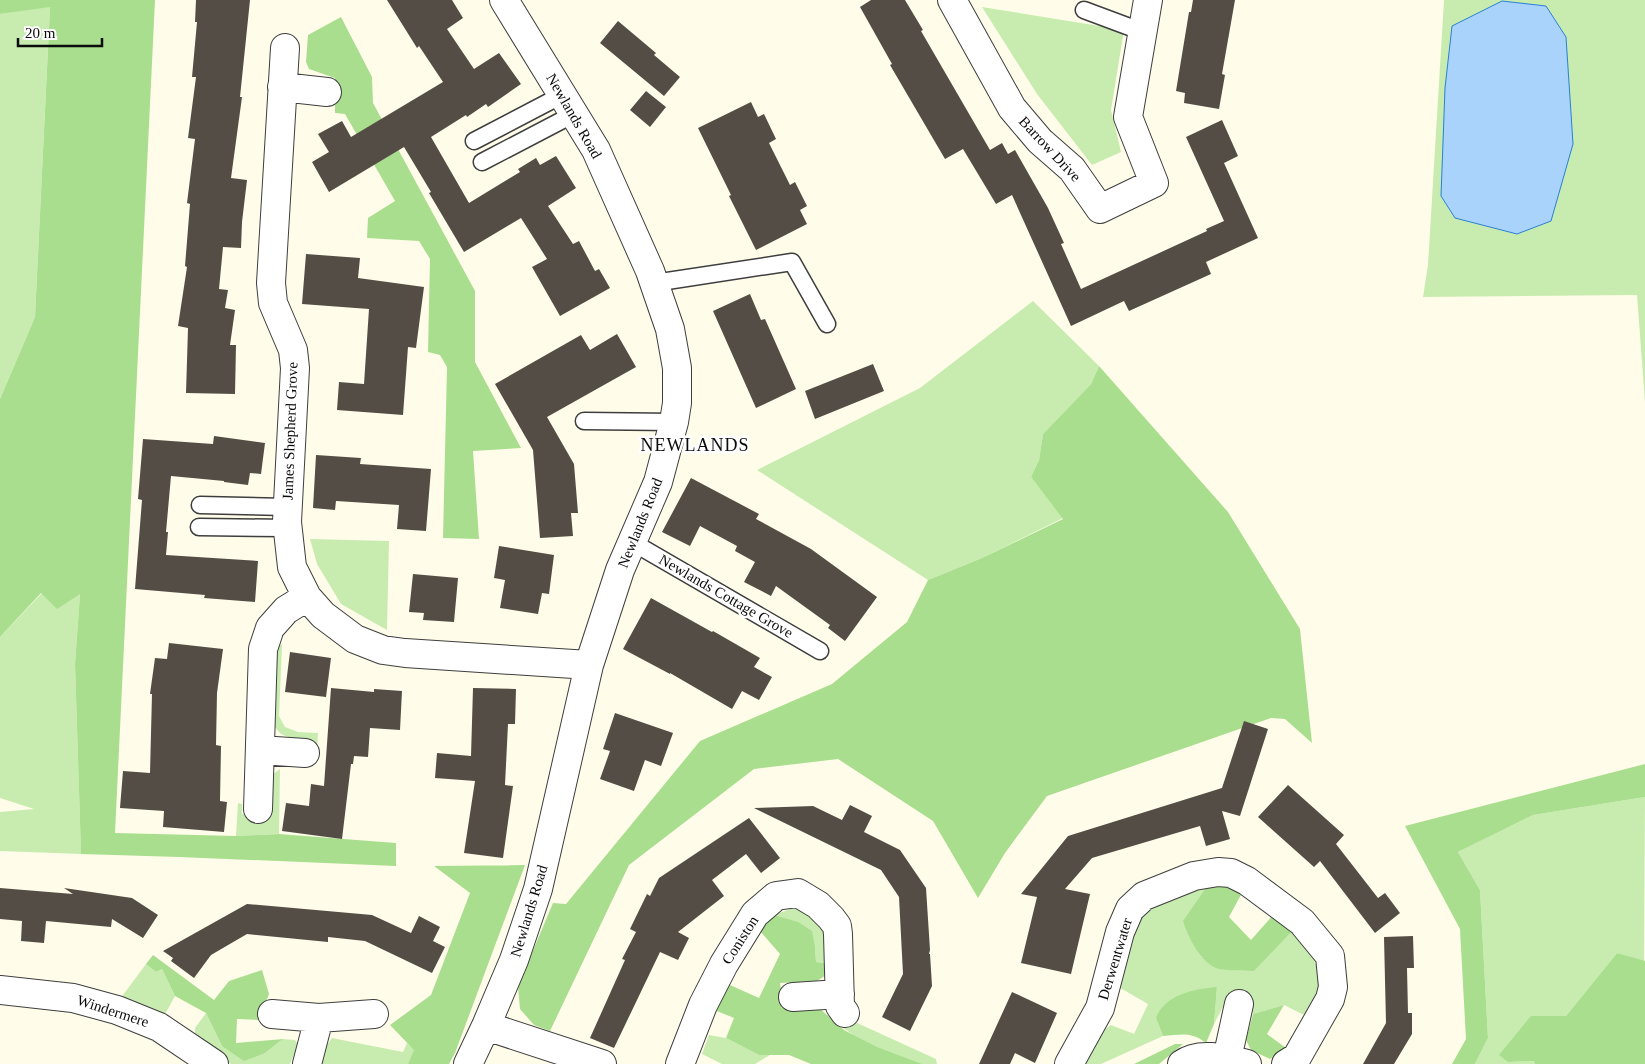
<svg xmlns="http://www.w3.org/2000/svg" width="1645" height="1064" font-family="'Times New Roman',serif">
  <rect width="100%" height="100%" fill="#fffde9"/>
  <path fill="#c8ecb0" d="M 1444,0 L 1645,0 L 1645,402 L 1637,295 L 1423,297 L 1428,265 Z
    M 50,6 L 35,317 L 0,399 L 0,14 Z
    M 982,7 L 1124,30 L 1111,110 L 1121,152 L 1092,165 L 1037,94 Z
    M 1033,301 L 1099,366 L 1091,384 L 1043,434 L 1039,460 L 1031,477 L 1063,518 L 982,558 L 928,580 L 757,470 L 920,388 Z
    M 310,539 L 389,541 L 387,630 L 341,604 L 317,564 Z
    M 42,593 L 80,594 L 75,664 L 81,854 L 0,851 L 0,812 L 34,809 L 0,798 L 0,637 Z
    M 276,644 L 282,645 L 279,716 L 285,727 L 298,732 L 318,733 L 316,764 L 310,764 L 293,739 L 281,734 L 271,723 Z
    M 280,769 L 279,834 L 236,836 L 238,803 L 242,804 L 242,814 L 264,815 L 272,775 Z
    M 1645,797 L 1644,962 L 1617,953 L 1566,1016 L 1508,1062 L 1535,1061 L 1535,1064 L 1475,1064 L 1488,1038 L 1480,890 L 1458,852 L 1533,815 Z
    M 1210,882 L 1201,957 L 1293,930 L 1307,942 L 1319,972 L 1318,1000 L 1308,1017 L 1284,1005 L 1253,1014 L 1250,999 L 1227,999 L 1214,1024 L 1217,987 L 1156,1018 L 1163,1036 L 1101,1064 L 1080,1064 L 1096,1035 L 1111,1025 L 1134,1034 L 1148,1004 L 1115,985 L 1140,911 Z
    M 793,908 L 805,910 L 826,930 L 830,964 L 816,962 L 815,947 L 774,915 Z
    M 146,964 L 156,972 L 162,969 L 175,996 L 164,1016 L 128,1007 L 123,995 Z
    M 206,1013 L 222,1046 L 265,1053 L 283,1039 L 295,1040 L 298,1045 L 290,1064 L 231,1064 L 201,1047 L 195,1035 L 195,1028 Z
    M 836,1022 L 845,1024 L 855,1022 L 936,1059 L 937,1064 C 932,1064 926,1064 921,1064 C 896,1058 855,1039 836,1022 Z
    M 709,1035 L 726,1038 L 759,1055 L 770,1055 L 755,1064 L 722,1064 L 702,1054 Z
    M 332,1038 L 403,1052 L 407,1043 L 415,1050 L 408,1064 L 320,1064 L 326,1046 Z"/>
  <path fill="#a9de8e" d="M 0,0 L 155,0 L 115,833 L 236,836 L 279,834 L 396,843 L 396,866 L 179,857 L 81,854 L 75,664 L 80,594 L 57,609 L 41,593 L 0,637 L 0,399 L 35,317 L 50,7 L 0,14 Z
    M 341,17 L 372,77 L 373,103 L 475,291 L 475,362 L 521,448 L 473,451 L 479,539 L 443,538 L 447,367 L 440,355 L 428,352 L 430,259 L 419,241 L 367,238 L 368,218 L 395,201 L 345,114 L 335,113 L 335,78 L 309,69 L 306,62 L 308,35 Z
    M 1099,366 L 1228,512 L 1300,629 L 1312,743 L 1285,719 L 1271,718 L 1047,796 L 1005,853 L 978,898 L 933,821 L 838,759 L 754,769 L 629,865 L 550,1031 L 534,1025 L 520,1009 L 518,986 L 553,903 L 566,904 L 700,741 L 832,684 L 907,622 L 928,580 L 982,558 L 1063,519 L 1031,477 L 1039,460 L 1043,434 L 1091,384 Z
    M 1645,764 L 1645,797 L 1533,815 L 1458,852 L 1480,890 L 1488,1038 L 1475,1064 L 1452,1064 L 1466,1039 L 1460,929 L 1405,826 Z
    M 525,865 L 455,1053 L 449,1064 L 408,1064 L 414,1050 L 390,1025 L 431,995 L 470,893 L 434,866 Z
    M 1230,880 L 1243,891 L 1229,917 L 1251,940 L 1274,914 L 1293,930 L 1254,971 C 1243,970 1230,971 1219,969 C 1201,964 1188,937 1183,921 L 1210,882 Z
    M 774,915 L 798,922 L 812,931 L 815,947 L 816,962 L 830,964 L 826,975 L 817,981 L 780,983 L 783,1006 L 818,1007 L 844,1030 L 877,1047 L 922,1064 L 811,1064 L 789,1055 L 759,1055 L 726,1038 L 734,1018 L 712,1009 L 717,993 L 730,985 L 759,998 L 780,954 L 760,931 L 759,925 Z
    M 1617,953 L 1645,961 L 1645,1064 L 1535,1064 L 1534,1061 L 1508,1062 L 1499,1055 L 1531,1016 L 1566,1016 Z
    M 153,955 L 214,1000 L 229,981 L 262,970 L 269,994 L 259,1020 L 237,1019 L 236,1043 L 283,1039 L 265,1053 L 244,1061 L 222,1046 L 206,1013 L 175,996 L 162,969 L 156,972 L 146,964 Z
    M 1217,987 L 1214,1024 L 1206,1043 C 1191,1031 1180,1035 1163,1036 L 1156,1018 C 1165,994 1195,989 1217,987 Z
    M 1284,1005 L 1267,1034 L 1286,1048 L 1270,1059 L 1251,1050 L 1246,1040 L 1253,1014 Z
    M 1175,1044 L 1183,1044 L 1159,1064 L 1134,1064 Z"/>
  <path fill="#a9d3fb" stroke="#2a7fd8" d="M 1502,1 L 1546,6 L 1566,37 L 1573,144 L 1551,221 L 1517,234 L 1455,218 L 1441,196 L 1445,88 L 1452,26 Z"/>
  <path fill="#544d46" d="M 196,0 L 250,0 L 240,97 L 242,97 L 231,178 L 247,180 L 242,222 L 241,248 L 223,247 L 219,289 L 228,290 L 225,308 L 235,310 L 230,345 L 236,345 L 235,394 L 186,393 L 188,328 L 178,326 L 187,267 L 185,266 L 190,204 L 187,203 L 195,139 L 188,138 L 196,77 L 192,77 L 197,22 L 195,22 Z
    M 387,0 L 452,0 L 463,18 L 447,29 L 474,69 L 499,53 L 521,84 L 488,107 L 486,104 L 467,117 L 466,115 L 431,137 L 469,203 L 520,172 L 518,169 L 536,158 L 540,165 L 556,156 L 576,188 L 548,206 L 573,244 L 579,241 L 595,271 L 599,269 L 610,288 L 560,316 L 532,267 L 547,259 L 521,218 L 464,252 L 429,193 L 431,192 L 404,147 L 329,192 L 312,162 L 329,152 L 318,134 L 342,121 L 351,137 L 443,82 L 419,46 L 417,48 Z
    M 871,0 L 905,0 L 923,30 L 921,31 L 990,150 L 1002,143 L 1008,154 L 1015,150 L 1048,208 L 1064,243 L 1061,244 L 1081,289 L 1207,231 L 1206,229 L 1224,221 L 1186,137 L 1222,120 L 1238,156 L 1224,163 L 1258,238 L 1206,262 L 1211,274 L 1129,311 L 1124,301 L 1071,326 L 1012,195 L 996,204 L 963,149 L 945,159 L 890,65 L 892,64 L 860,7 Z
    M 1193,0 L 1235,0 L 1222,74 L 1225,75 L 1219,109 L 1184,103 L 1185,93 L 1176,91 L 1189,12 L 1191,12 Z
    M 618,21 L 656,53 L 654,55 L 680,77 L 664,96 L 600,43 Z
    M 646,91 L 666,107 L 650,127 L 630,110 Z
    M 751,102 L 758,117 L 764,114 L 776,139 L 769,143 L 790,185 L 795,182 L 807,206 L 800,210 L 807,224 L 756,250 L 729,196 L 731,195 L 698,128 Z
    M 306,254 L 360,258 L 358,278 L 424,287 L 416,348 L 408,347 L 403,415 L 337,410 L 339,382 L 364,384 L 369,309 L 302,304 Z
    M 750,294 L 761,320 L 765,319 L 796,389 L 756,408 L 713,311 Z
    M 617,334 L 636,367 L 547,417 L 574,464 L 578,513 L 571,513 L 573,536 L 540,538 L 533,450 L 495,384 L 581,335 L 590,350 Z
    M 873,364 L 884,391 L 815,419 L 805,391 Z
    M 214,436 L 265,443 L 261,474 L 250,473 L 248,485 L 224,482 L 224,481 L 171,476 L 166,532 L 168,532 L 166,555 L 258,561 L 255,602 L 204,598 L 205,595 L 135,589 L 142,500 L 138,499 L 143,439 L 213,444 Z
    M 316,455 L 361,458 L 360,464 L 431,469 L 426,531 L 397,529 L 399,505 L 336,501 L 335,510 L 313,508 Z
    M 691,478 L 759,514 L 756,519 L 811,549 L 877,597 L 845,641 L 828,628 L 830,625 L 776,586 L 771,596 L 744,582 L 755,562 L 735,551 L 737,546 L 700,526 L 690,546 L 662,532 Z
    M 499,546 L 554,555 L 549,594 L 542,593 L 538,614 L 500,608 L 505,580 L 494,578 Z
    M 413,574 L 458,578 L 454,622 L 423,620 L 424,613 L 409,612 Z
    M 651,598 L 712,632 L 713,631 L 760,658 L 754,667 L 772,677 L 759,700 L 742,691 L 732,709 L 670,673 L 670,674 L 623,649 Z
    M 169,643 L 223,649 L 217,693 L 216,745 L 221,746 L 220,801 L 227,802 L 224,832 L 163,827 L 164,811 L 120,808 L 123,771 L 150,773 L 152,694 L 150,694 L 155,658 L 167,659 Z
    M 290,652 L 331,658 L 326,697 L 285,692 Z
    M 331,688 L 374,692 L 374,689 L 402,691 L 400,730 L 370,728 L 368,757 L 354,756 L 353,764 L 351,764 L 342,839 L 282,831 L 286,803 L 309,806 L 311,784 L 324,786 Z
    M 473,688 L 516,689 L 515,724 L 508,724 L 505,785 L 513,786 L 503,858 L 464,853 L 475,781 L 435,778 L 437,753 L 471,756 Z
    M 615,713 L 673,733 L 661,766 L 645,760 L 634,791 L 600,779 L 610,751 L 603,749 Z
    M 1244,721 L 1268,729 L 1240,816 L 1222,811 L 1230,839 L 1206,846 L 1200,826 L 1092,858 L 1065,889 L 1090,894 L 1071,974 L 1021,963 L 1037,897 L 1021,894 L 1068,836 L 1222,788 Z
    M 1288,785 L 1344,835 L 1336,844 L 1378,898 L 1385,893 L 1400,913 L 1375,933 L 1320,861 L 1314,867 L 1258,817 Z
    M 850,805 L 872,816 L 864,832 L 900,850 L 926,888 L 930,950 L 929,954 L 930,954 L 932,986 L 910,1031 L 882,1017 L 903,974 L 899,897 L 881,870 L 754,808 L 813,806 L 842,820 Z
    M 749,818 L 780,858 L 761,873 L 746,854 L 712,880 L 724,896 L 678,932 L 689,938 L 678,960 L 660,952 L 614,1048 L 590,1038 L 625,960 L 622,959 L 636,932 L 630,929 L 647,894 L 650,896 L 659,878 Z
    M 0,888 L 73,894 L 64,888 L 132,898 L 158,915 L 143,938 L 112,919 L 111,927 L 46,921 L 44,943 L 21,941 L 22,921 L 0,919 Z
    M 247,904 L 372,915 L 411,933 L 419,916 L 440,927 L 433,941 L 445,947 L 432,973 L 365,941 L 328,937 L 328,942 L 247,934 L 211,955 L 194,978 L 171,961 L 173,958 L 163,951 Z
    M 1413,936 L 1414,968 L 1407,968 L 1408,1013 L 1412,1013 L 1412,1034 L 1394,1064 L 1363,1064 L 1386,1023 L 1384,937 Z
    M 1012,992 L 1057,1013 L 1035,1063 L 1015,1053 L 1010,1064 L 979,1064 Z"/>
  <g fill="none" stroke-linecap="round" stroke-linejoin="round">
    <g stroke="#3e3e3e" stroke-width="19">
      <path id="lane" d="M 1084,10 L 1143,32
        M 474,141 L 562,95
        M 482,162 L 574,114
        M 654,283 L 792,262 L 827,324
        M 584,421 L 674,422
        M 200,505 L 287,507
        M 199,527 L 287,528
        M 632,542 L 820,651"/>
    </g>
    <g stroke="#3e3e3e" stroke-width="30">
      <path id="street" d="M 952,0 L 1012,108 L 1040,141 L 1072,169 L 1100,209 L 1154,183 L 1128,117 L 1148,0
        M 285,48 L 271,283 L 273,303 L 293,350 L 295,368 L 287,522 L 292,567 L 307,597 L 323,615 L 355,639 L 383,650 L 405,653 L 589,665
        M 282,87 L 327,92
        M 260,750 L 305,753
        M 258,809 L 263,649 L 270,628 L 286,610 L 307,597
        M 0,990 L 73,998 L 117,1010 L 159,1027 L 214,1064
        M 793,997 L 840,994
        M 272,1014 L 319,1018 L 374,1014
        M 486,1026 L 602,1064
        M 1227,1059 L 1239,1004
        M 307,1064 L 319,1018
        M 468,1064 L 486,1026 L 514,960 L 538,889 L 589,665 L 620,570 L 658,482 L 674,422 L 677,403 L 677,368 L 670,329 L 650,271 L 596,150 L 504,0
        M 680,1064 L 703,1005 L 724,964 L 755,914 L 776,896 L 798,893 L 818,905 L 831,918 L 837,926 L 838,934 L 840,1006 L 845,1013
        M 1069,1064 L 1100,1008 L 1120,932 L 1130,909 L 1144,896 L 1194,876 L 1218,872 L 1231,873 L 1247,881 L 1302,922 L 1330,956 L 1333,987 L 1330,999 L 1297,1057 L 1286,1064
        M 1182,1064 C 1200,1051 1227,1059 1247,1064"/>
    </g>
    <use href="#lane" stroke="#fff" stroke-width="16"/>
    <use href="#street" stroke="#fff" stroke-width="28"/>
  </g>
  <g text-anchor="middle" stroke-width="5" stroke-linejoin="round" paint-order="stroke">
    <g font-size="15" fill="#0b0b0b" stroke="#fff">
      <text transform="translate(574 116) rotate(60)" y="5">Newlands Road</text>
      <text transform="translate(1050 149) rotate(47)" y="5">Barrow Drive</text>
      <text transform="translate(290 431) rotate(-88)" y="5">James Shepherd Grove</text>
      <text transform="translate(640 523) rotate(-68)" y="5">Newlands Road</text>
      <text transform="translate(726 596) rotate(30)" y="5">Newlands Cottage Grove</text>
      <text transform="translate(529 911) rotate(-73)" y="5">Newlands Road</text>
      <text transform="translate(740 940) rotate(-57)" y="5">Coniston</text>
      <text transform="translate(1115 959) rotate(-73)" y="5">Derwentwater</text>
      <text transform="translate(113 1011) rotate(18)" y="5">Windermere</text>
    </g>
    <g font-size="18" letter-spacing="1" fill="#0b0b0b" stroke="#fff">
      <text x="695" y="451">NEWLANDS</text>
    </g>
  </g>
  <path d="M18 38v8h84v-8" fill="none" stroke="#0b0b0b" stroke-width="2.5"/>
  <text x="25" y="38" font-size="15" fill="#0b0b0b" stroke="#ffffff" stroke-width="4" paint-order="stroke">20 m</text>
</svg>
